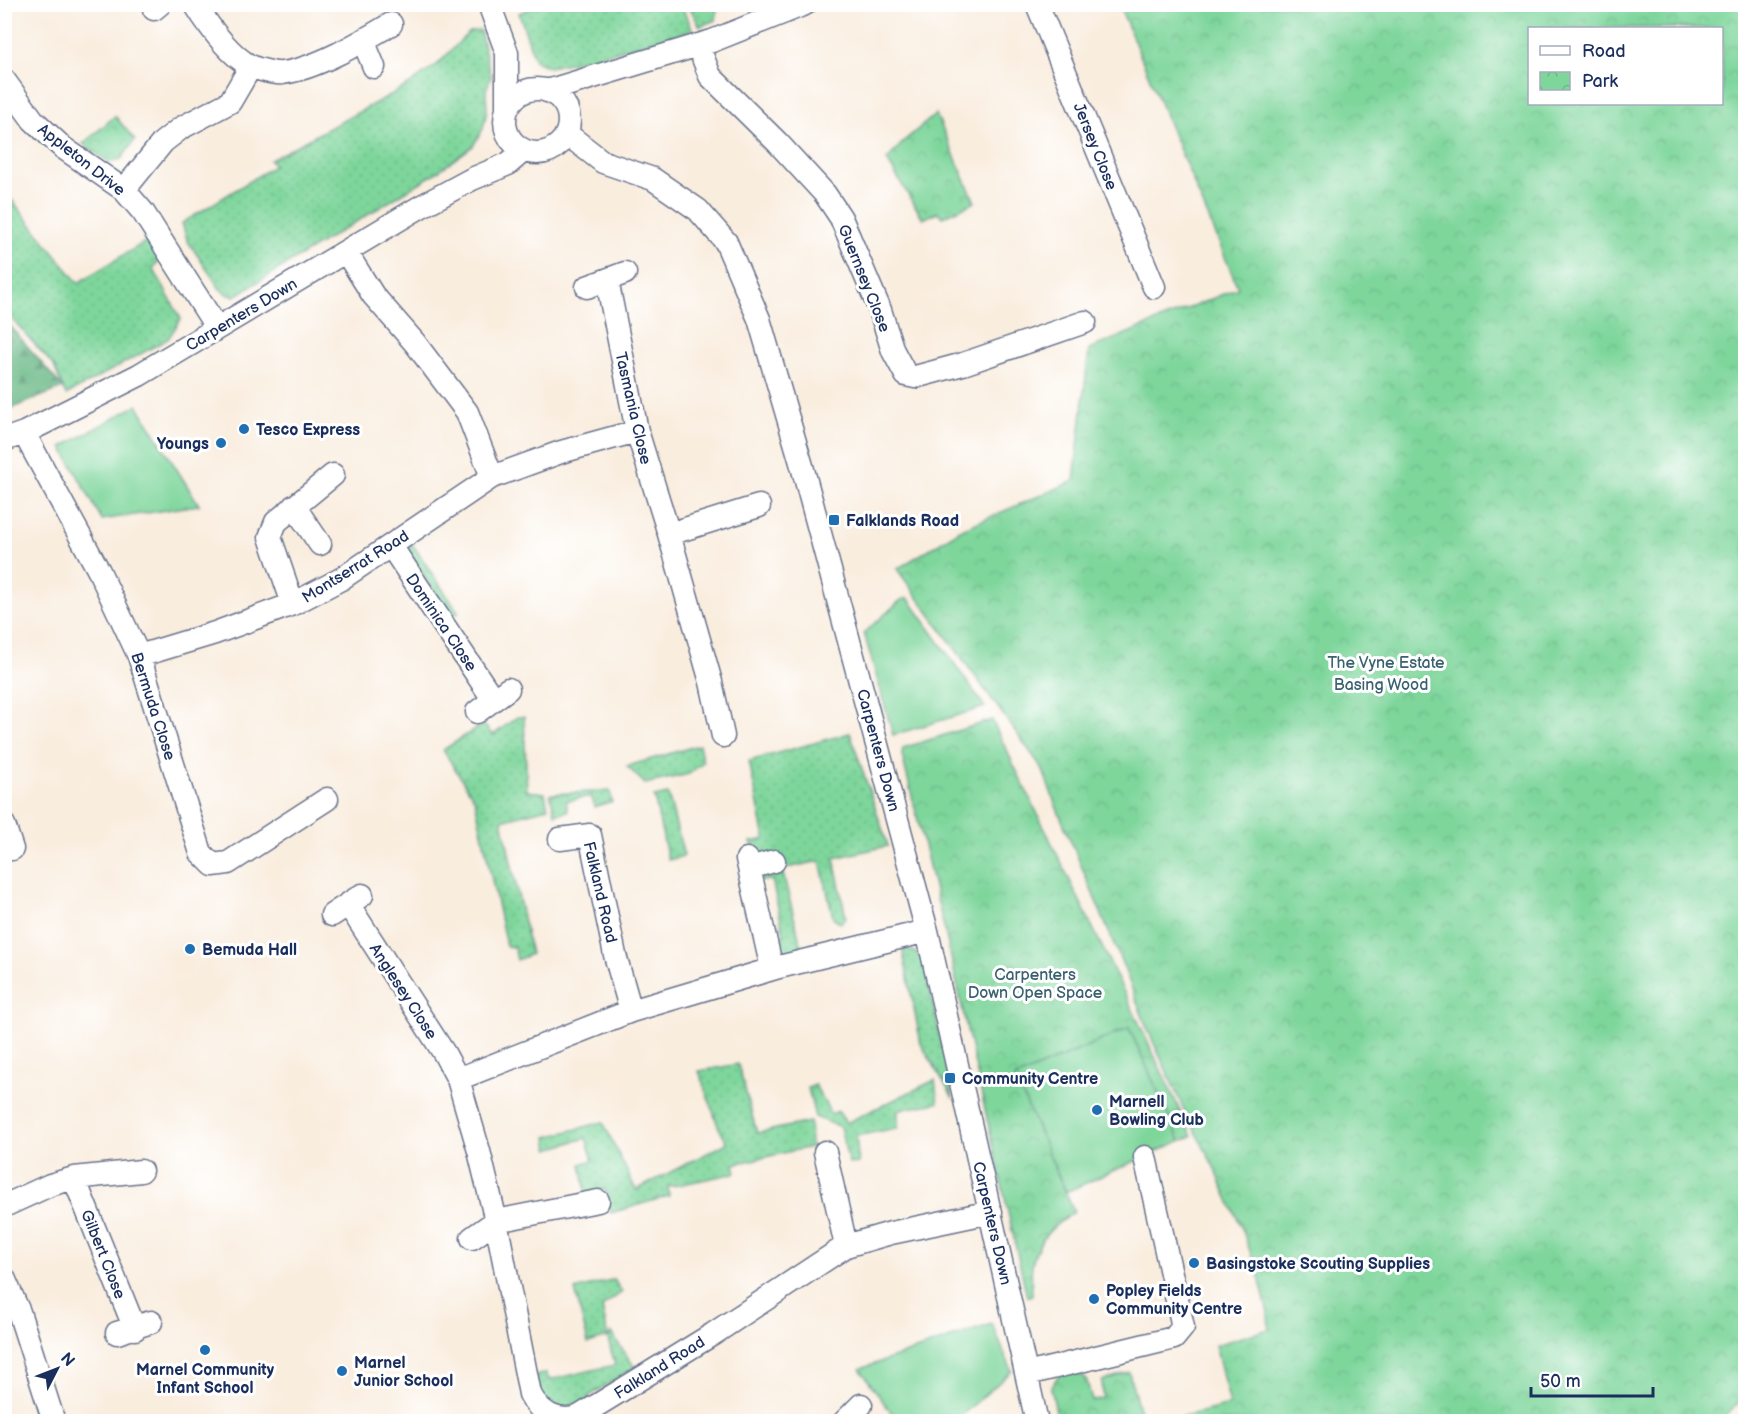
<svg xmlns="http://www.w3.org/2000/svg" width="1750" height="1426" font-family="'Balsamiq Sans',sans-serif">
  <defs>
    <pattern id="grass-dots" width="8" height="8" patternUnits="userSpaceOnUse" patternTransform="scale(1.5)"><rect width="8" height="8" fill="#7ed69b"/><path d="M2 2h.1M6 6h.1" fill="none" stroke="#6cb888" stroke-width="1.8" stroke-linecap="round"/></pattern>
    <pattern id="forest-firs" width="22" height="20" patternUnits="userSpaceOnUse" patternTransform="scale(1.5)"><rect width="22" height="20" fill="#66b783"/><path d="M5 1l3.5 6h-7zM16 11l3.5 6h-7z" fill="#53956e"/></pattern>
    <pattern id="park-crowns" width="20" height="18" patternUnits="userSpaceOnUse" patternTransform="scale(1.5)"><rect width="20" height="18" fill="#7ed69b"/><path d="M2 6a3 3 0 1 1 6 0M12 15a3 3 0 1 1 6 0" fill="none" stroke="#6cb888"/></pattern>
  </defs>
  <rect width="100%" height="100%" fill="#fff"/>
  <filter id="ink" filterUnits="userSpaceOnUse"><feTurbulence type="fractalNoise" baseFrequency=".0167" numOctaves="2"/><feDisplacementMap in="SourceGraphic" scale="12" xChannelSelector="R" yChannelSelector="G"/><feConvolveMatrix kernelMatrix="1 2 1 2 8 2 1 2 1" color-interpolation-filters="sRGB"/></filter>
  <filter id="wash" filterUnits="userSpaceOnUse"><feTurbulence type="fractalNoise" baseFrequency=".008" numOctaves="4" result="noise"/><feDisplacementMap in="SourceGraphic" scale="24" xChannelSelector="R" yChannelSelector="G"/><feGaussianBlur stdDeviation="1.35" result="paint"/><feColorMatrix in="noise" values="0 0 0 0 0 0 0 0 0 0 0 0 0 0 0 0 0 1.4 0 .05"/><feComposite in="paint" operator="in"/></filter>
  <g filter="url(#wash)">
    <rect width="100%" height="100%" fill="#f9edde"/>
    <path fill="url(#grass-dots)" stroke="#4c827c" stroke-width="1.5" d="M 539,5 L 681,5 L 693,30 L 589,59 L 549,67 L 535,61 L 519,13 Z
      M 688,5 L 718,5 L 716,20 L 700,26 Z
      M 480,30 L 491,77 L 486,90 L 487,110 L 483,129 L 473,146 L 434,174 L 235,296 L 228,295 L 220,289 L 187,240 L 182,223 L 274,166 L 270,160 L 405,87 L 438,64 L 469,32 Z
      M 4,193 L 12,200 L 78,283 L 148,240 L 160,261 L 153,268 L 181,319 L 168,339 L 66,395 L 54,366 L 5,311 Z
      M 517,717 L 524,717 L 527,791 L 545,793 L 548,808 L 502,820 L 531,954 L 517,960 L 514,947 L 506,946 L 475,800 L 443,750 L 483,724 L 493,735 Z
      M 850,733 L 888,846 L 834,858 L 846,918 L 840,923 L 833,917 L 820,861 L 782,869 L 803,953 C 789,957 782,956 773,944 L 784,935 L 772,880 L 760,881 L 765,872 L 765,854 L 757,852 L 751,842 L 765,839 L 749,761 Z
      M 699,745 L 703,762 L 689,774 L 645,784 L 627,766 Z
      M 610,791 L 612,802 L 595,807 L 591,796 L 566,801 L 568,811 L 555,814 L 550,794 Z
      M 668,794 L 684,856 L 668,860 L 654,797 Z
      M 902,948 L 913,951 L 924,959 L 953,1098 L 921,1044 Z
      M 738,1064 L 757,1133 L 810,1122 L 811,1147 L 734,1164 L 736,1173 L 668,1187 L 669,1196 L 611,1213 L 605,1189 L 586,1194 L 581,1164 L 593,1160 L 586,1138 L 549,1149 L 547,1137 L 603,1122 L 636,1190 L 727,1143 L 718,1126 L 699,1071 Z
      M 935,1080 L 938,1103 L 898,1110 L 898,1128 L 856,1136 L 859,1163 L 849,1164 L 840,1127 L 815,1117 L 808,1088 L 815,1085 L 831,1114 L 838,1111 L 846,1123 Z
      M 611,1280 L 614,1280 L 622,1292 L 602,1307 L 608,1337 L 588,1343 L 575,1290 Z
      M 611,1333 L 636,1369 L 632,1373 L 625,1373 L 588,1397 L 588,1403 L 581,1407 L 555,1408 L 539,1393 L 535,1376 L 546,1373 L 549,1380 L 615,1365 L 608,1339 Z"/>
    <path fill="url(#forest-firs)" stroke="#407370" stroke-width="1.5" d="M 5,320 L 63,388 L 5,411 Z"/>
    <path fill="url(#park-crowns)" stroke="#4c827c" stroke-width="1.5" fill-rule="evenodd" d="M 1119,5 L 1745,5 L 1746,1396 L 1720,1421 L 1164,1421 L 1230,1405 L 1215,1345 L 1269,1329 L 1268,1313 L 1259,1277 L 1243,1231 L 1213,1165 L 1186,1114 L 1147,1028 L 1124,968 L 1056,806 L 1042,768 L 897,569 L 962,529 L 1074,481 L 1089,349 L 1238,288 ZM 1722,28 L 1722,104 L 1530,104 L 1530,28 Z
      M 936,114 L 975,202 L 942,217 L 938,212 L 923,219 L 887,160 L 905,140 Z
      M 115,116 L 135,140 L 121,159 L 109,162 L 83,144 Z
      M 412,544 L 459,613 L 451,615 L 408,553 L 408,546 Z
      M 992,720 L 1140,1025 L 1192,1136 L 1180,1141 L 1129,1028 L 1016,1078 L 1074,1212 C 1054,1225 1039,1237 1033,1261 C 1030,1271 1032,1284 1032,1295 L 1027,1297 L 947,940 L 902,755 L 903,748 Z
      M 1077,1371 L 1087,1381 L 1092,1401 L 1103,1398 L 1102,1381 L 1129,1372 L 1142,1421 L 1058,1421 L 1051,1388 L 1059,1374 Z"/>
    <path fill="#7ed69b" stroke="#4c827c" stroke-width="1.5" d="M 137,405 L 199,505 L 102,520 L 62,447 Z
      M 908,598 L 985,707 L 893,735 L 864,633 L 901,600 Z
      M 1129,1028 L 1180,1141 L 1066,1192 L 1015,1078 Z
      M 992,1324 L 1012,1371 L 955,1421 L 897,1421 L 860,1369 Z"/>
  </g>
  <g filter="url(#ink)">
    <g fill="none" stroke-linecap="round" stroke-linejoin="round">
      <g stroke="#69728b" stroke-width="25">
        <path id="minor" d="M 195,4 C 208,25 229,54 250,66 C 257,69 274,74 282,73 C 316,69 361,42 391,24
          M 489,4 L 507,53 L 507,110
          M 1037,4 L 1154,287
          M 154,9 L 160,4
          M 363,40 L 374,67
          M 698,45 L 710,76 L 777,142 L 825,194 L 841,218 L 880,310 L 893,351 L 906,375 L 915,377 L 963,364 L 1085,322
          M 4,80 L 33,120 L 62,147 L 124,190 L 143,212 L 217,328
          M505 121a32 32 0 1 1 64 0a32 32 0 1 1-64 0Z
          M 547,91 L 712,41 L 805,4
          M 567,134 L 603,162 L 653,179 L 698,210 L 726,242 L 759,319 L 802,466 L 927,931 L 1037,1422
          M 124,190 L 163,142 L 181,128 L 230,102 L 251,66
          M 346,252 L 373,295 L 415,343 L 467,412 L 492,477
          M 607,280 L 637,431 L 669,534 L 711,682 L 723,736
          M 587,287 L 625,273
          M 24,433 L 99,571 L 139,656 L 201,853 L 213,865 L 228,863 L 327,799
          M 4,440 L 24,433 L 139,375 L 420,207 L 472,179 L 508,164 L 523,151
          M 294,506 L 320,544
          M 669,534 L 759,506
          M 391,546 L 493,699
          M 293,604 L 270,537 L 276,522 L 333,475
          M 139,656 L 215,633 L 293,604 L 341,579 L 492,477 L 561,452 L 637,431
          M 477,712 L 508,689
          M 4,825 L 12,849
          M 560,839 L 590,835 L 615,955 L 631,1011
          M 747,859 L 772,969
          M 749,868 L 774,861
          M 348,904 L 444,1053 L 458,1079
          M 332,915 L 362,895
          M 927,931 L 779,967 L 631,1011 L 458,1079 L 479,1151 L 496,1221 L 530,1394 C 539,1412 557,1424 578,1417 L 713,1334 L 846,1246 L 891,1233 L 991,1212
          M 825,1152 L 846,1246
          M 74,1178 L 135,1329
          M 4,1206 L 50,1185 L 74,1178 L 141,1171
          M 472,1238 L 496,1221 L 598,1201
          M 4,1278 L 19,1312 L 54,1422
          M 117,1333 L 151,1322
          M 1027,1374 L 1174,1338 L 1183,1327 L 1145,1157
          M 844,1422 L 861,1405"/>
      </g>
      <use href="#minor" stroke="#fff" stroke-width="22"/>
    </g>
  </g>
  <g fill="#1f6fb2" stroke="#fff" stroke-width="2">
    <circle cx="244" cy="429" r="6"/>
    <circle cx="221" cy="443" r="6"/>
    <rect x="828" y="514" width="12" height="12" rx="3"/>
    <circle cx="190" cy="949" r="6"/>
    <rect x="944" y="1072" width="12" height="12" rx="3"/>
    <circle cx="1097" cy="1110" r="6"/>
    <circle cx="1194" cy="1263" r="6"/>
    <circle cx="1094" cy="1299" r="6"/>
    <circle cx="205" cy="1350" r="6"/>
    <circle cx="342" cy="1371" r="6"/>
  </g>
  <g text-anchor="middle" stroke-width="6" stroke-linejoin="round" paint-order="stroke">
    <g font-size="16" fill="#1b2f5e" stroke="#fff">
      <text transform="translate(1096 146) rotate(68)" y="6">Jersey Close</text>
      <text transform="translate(82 159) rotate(38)" y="6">Appleton Drive</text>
      <text transform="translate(865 278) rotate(68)" y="6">Guernsey Close</text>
      <text transform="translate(241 314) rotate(-31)" y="6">Carpenters Down</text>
      <text transform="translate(634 408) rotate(77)" y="6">Tasmania Close</text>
      <text transform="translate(355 566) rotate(-32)" y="6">Montserrat Road</text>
      <text transform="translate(442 622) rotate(56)" y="6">Dominica Close</text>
      <text transform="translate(154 706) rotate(72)" y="6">Bermuda Close</text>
      <text transform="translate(879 750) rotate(75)" y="6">Carpenters Down</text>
      <text transform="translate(601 892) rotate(77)" y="6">Falkland Road</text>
      <text transform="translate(404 991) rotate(57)" y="6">Anglesey Close</text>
      <text transform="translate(993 1223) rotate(77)" y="6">Carpenters Down</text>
      <text transform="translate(104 1254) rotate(68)" y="6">Gilbert Close</text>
      <text transform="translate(659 1367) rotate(-32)" y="6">Falkland Road</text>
    </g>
    <g font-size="16" font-weight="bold" fill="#1b2f5e" stroke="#fff" text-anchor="start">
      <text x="256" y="435">Tesco Express</text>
      <text x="209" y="449" text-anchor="end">Youngs</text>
      <text x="846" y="526">Falklands Road</text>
      <text x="202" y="955">Bemuda Hall</text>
      <text x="962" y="1084">Community Centre</text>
      <text x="1109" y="1107">Marnell<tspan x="1109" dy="18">Bowling Club</tspan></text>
      <text x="1206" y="1269">Basingstoke Scouting Supplies</text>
      <text x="1106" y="1296">Popley Fields<tspan x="1106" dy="18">Community Centre</tspan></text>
      <text x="354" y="1368">Marnel<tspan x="354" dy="18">Junior School</tspan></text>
      <text x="205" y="1375" text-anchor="middle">Marnel Community<tspan x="205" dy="18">Infant School</tspan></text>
    </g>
    <g font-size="16" fill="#396170" stroke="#fff">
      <text x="1386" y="668">The Vyne Estate</text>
      <text x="1381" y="690">Basing Wood</text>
      <text x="1035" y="980">Carpenters<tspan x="1035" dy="18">Down Open Space</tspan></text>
    </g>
  </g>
  <rect width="1750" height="1426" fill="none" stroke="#fff" stroke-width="24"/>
  <rect x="1528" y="27" width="195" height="78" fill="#ffffff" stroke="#a4acbf" stroke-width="1.5"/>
  <rect x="1540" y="46" width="30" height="9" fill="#ffffff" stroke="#a4acbf" stroke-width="1.5"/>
  <text x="1582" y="57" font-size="18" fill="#1b2f5e">Road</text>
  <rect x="1540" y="72" width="30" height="18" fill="url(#park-crowns)" stroke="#a4acbf" stroke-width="1.5"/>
  <text x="1582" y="87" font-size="18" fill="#1b2f5e">Park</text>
  <g transform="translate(57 1369) rotate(48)" stroke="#ffffff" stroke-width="4.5" paint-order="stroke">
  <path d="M0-4.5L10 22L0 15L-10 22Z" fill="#1b2f5e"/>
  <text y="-9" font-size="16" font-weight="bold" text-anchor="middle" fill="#1b2f5e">N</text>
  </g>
  <path d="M1531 1387v9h122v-9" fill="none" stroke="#1b2f5e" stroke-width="3"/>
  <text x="1540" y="1387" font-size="18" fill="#1b2f5e" stroke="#ffffff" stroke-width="4.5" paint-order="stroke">50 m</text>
</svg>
